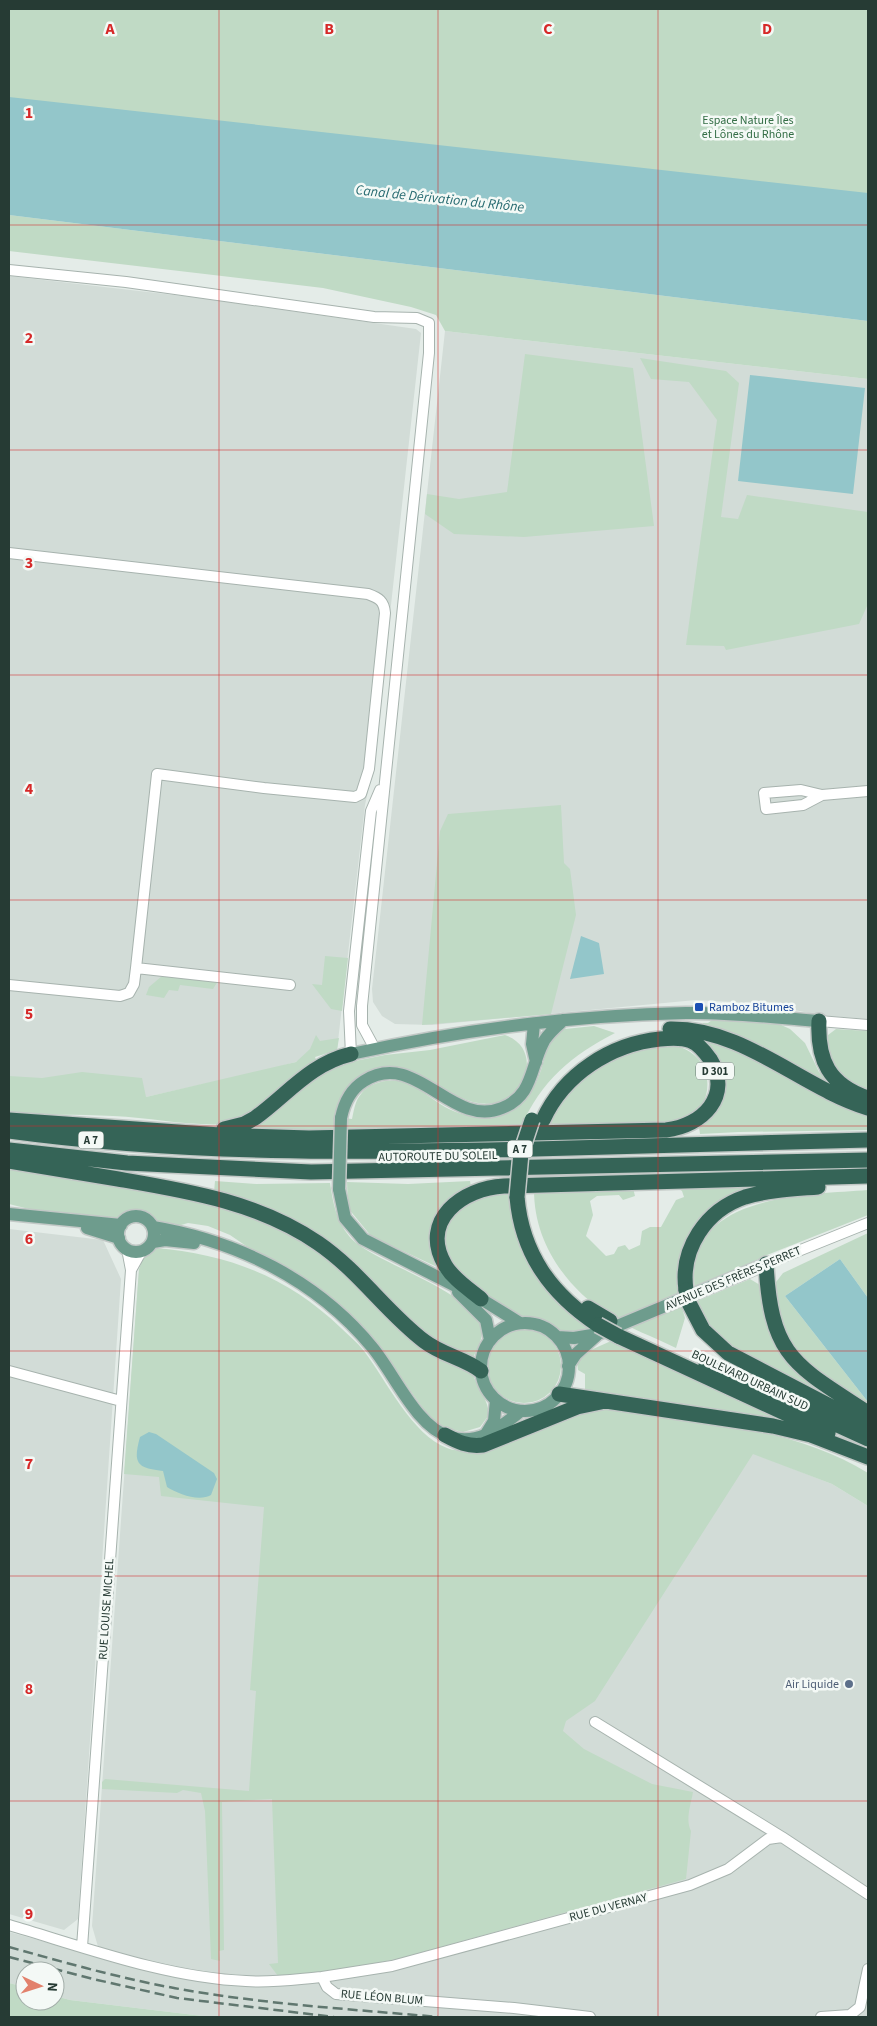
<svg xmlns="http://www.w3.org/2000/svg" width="877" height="2026" font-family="'Source Sans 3',sans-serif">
  <rect width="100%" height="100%" fill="#e4ece8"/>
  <path fill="#d2dcd7" d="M 9,276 L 200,298 L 416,329 L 421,333 L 373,768 L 365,805 L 337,1050 L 271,1069 L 146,1097 L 9,1096 Z
    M 445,331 L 868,379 L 868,1019 L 818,1015 L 767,1004 L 696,1000 L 432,1025 L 395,1024 L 382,1016 L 373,1002 L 372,989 Z
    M 9,1229 L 103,1240 L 121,1279 L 78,1919 L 64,1930 L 9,1914 Z
    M 139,1269 L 401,1420 L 460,1463 L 683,1426 L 832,1484 L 868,1506 L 868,2017 L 211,2017 L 70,2000 L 55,1996 L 55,1971 L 25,1971 L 25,1987 L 9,1983 L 9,1932 L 101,1957 L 92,1926 Z"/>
  <path fill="#c0dac5" d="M 9,9 L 868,9 L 868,261 L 9,161 Z
    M 9,215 L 868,321 L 868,379 L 445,331 L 436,315 L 411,307 L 323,288 L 9,251 Z
    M 525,354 L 633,368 L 654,526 L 524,537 L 454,534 L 425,514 L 427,494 L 459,499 L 507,492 Z
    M 640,358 L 726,371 L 739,383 L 721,517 L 738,519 L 747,495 L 868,512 L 867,606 L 859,624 L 726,650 L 724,646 L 686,645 L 717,420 L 689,382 L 651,379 Z
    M 561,805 L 564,863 L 570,869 L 576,915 L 551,1014 L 422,1025 L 440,831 L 448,814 Z
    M 325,956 L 348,958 L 342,1011 L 331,1009 L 312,984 L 322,985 Z
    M 162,976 L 218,981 L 213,989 L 180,985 L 178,991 L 169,990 L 164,998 L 146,995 L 149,987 Z
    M 712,1020 L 779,1024 L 790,1029 L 805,1043 L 819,1072 L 868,1112 L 868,1130 L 739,1132 L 700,1134 L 699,1127 C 736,1101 729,1070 702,1041 L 703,1023 L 708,1023 Z
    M 594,1026 L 615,1033 C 572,1055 541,1081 521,1127 L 407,1132 L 252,1131 L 240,1123 C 194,1128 157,1118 113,1116 C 78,1114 43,1116 9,1112 L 9,1076 L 42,1078 L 82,1072 L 142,1078 L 146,1097 L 296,1062 L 310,1049 L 316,1035 L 320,1041 L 339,1038 L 337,1050 L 315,1057 L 322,1073 L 355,1061 L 385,1055 L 430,1050 L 505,1035 C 541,1047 528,1095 499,1102 C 450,1115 416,1046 365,1073 C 345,1084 341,1097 334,1117 L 352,1119 C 354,1110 355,1101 361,1094 C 370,1081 395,1077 410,1084 C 422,1090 433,1100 445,1107 C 474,1123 513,1122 532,1090 C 542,1074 545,1054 550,1036 L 565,1029 Z
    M 836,1029 L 868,1031 L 868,1091 C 836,1079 834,1074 824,1043 L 828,1035 Z
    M 675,1045 C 693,1051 704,1060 707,1079 C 709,1094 703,1110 689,1118 C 670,1128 573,1127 546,1128 C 552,1118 557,1107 564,1098 C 591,1061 632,1050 675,1045 Z
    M 9,1168 L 212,1203 L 261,1218 L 312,1245 L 472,1373 C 478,1388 488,1399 489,1415 L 480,1427 L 463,1432 L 446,1428 L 430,1418 L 371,1336 L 334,1300 L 287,1268 L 252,1250 L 230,1235 L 208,1226 L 188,1223 L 174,1227 L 157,1222 L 146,1213 L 135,1211 L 118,1220 L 41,1212 L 9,1204 Z
    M 215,1181 L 256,1184 L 330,1183 C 333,1203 336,1220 349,1236 C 370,1263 482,1292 482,1333 C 482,1340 476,1351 473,1358 L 445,1349 L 419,1331 L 337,1252 L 214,1192 Z
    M 470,1181 L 471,1187 L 432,1247 L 435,1266 L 371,1236 L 348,1208 L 347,1182 L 408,1184 Z
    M 740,1185 L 774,1186 L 741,1190 L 717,1203 L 696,1222 L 681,1253 L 678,1278 L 679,1298 L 685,1318 L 676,1348 C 654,1337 628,1328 607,1314 C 565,1286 534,1242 534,1190 L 633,1188 L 635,1196 L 623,1200 L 619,1195 L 597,1196 L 590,1201 L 593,1215 L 586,1236 L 606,1256 L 614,1254 L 618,1247 L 625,1245 L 629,1250 L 640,1245 L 642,1231 L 650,1227 L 661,1227 L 676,1200 L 684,1197 L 682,1191 L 679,1189 Z
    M 868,1190 L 868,1215 L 767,1255 L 695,1289 C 682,1194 804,1195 868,1190 Z
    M 508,1191 C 522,1256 533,1289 590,1329 L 562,1335 L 551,1324 L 533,1318 L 517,1316 L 477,1289 L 448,1261 L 443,1231 L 449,1219 L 470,1198 Z
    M 868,1233 L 868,1298 L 840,1259 L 785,1296 L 868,1402 L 868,1405 C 836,1385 791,1360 779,1321 C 776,1310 775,1297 773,1286 L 783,1273 Z
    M 155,1248 C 228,1254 288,1277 341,1328 C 348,1335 357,1342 364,1351 C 386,1380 412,1435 447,1448 C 486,1463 546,1419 586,1411 C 608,1407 632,1412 655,1415 C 728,1424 804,1434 868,1473 L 868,1506 L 832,1484 L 753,1454 L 595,1701 L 566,1721 L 563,1731 L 584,1749 L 652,1784 L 693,1792 C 691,1804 685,1820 691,1831 L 686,1879 L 401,1958 L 341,1970 L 278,1976 L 269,1964 L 278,1963 L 272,1799 L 222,1802 L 224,1950 L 219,1951 L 220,1961 L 211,1959 L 205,1811 L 201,1793 L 183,1790 L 177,1793 L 102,1789 L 102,1782 L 105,1779 L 249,1791 L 256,1691 L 250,1690 L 264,1507 L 161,1496 L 159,1477 L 124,1474 L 139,1269 L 144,1256 Z
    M 750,1279 L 760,1285 L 766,1320 L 828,1394 C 786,1373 712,1351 697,1301 Z
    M487 1366a37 37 0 1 1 74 0a37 37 0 1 1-74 0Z
    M 611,1341 L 637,1351 L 791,1423 L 585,1390 L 585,1374 L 578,1370 L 577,1361 L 584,1353 Z
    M 9,1983 L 25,1987 L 25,2001 L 55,2001 L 55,1996 L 70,2000 L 211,2017 L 9,2017 Z"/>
  <path fill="#93c6ca" d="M 9,97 L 868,193 L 868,321 L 9,215 Z
    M 750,375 L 865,388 L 853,494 L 738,481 Z
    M 581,936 L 599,943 L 604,974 L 570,979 Z
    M 840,1259 L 868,1298 L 868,1402 L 785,1296 Z
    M 149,1432 L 156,1434 L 214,1473 L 217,1479 L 211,1495 C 199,1502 178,1494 167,1487 L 163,1471 C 136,1468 133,1463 140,1437 Z"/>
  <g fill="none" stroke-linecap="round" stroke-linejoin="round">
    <g stroke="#a7b3ae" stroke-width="12">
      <path id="minor" d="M 9,270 L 126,282 L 374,317 L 417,318 L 429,323 L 429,353 L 362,1006 L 362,1025 L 375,1049
        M 9,553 L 368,594 C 379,598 384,601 385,613 L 369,769 L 361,794 L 355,797 L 264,788 L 157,774 L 136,968 L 134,984 L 129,993 L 120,996 L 9,985
        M 822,795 L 803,805 L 766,809 L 764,793 L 801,790 L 822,795 L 868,791
        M 136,968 L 290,985
        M 819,1021 L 868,1025
        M 351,1054 L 349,1011 L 371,811 L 380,790
        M 766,1264 L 868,1223
        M 131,1270 L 141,1252
        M 9,1371 L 121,1401
        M 595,1722 L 782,1837
        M 9,1925 C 84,1947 167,1978 246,1981 C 271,1983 297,1979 322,1977 L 327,1987 L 336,1994 L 514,2008 L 590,2017
        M 82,1947 L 131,1270 L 127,1249
        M 322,1977 L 392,1966 L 690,1885 L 728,1869 L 768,1839 L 782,1837 L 868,1894
        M 821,2017 L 850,2015 L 860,2007 L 868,1969"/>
    </g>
    <g stroke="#c2c8c6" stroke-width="15">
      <path id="major" d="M 534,1024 L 532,1044 L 536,1062
        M 351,1054 C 461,1030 574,1015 686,1013 C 730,1012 775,1018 819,1021
        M 341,1118 C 344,1103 351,1089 364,1081 C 416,1048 451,1129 502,1108 C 533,1096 530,1068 543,1043 C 547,1034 557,1027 563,1020
        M 339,1189 L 345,1218 L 363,1239 L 481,1299 L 520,1323
        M 9,1214 L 121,1225
        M118 1234a18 18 0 1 1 36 0a18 18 0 1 1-36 0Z
        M 153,1227 C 237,1241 317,1280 372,1347 C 394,1373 416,1427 450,1437 C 479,1446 500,1427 521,1411
        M 87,1228 L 119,1238
        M 153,1242 L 165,1240 L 194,1243
        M 458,1292 L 486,1320 L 490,1340
        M481 1367a44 44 0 1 1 88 0a44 44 0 1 1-88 0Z
        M 557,1337 L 574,1338 L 598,1334 L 766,1264
        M 568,1366 L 576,1354 L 597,1335
        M 486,1434 L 494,1421 L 496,1400"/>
    </g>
    <g stroke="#c2c8c6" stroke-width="18">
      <path id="highway" d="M 819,1021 C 817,1060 829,1085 868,1098
        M 670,1029 C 745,1028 800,1087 868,1108
        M 9,1120 L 220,1135 L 309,1138 L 666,1130 C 702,1126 733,1096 710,1059 C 705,1052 699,1044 691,1041 C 682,1037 670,1038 660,1039 C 611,1044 564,1074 543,1120
        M 224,1129 L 244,1124 L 255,1118 C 288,1094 310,1064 351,1054
        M 9,1131 C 184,1155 359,1153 535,1149 C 646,1146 757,1143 868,1140
        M 9,1150 L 127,1163 L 311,1172 L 868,1160
        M 9,1161 C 45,1167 81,1173 118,1179 C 188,1191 258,1202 318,1243 C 359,1271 386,1312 424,1341 C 442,1355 464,1358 481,1371
        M 517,1197 C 522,1254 551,1294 598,1325
        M 766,1264 C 771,1358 795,1365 868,1413
        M 686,1290 C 680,1249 706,1210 745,1197 C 768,1190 794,1189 818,1187
        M 481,1299 C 469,1289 453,1279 445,1265 C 419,1220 463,1188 504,1186 L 868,1176
        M 689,1303 L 703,1330 L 728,1353 L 868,1426
        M 588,1308 L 610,1321
        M 618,1336 L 828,1433
        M 706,1365 L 868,1439
        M 559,1394 L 773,1426 L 811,1435 L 868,1457
        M 445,1435 C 458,1442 468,1447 483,1445 L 577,1407 L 601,1402"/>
    </g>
    <use href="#minor" stroke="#fff" stroke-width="10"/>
    <use href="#major" stroke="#6e9c8d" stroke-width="12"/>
    <use href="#highway" stroke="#356457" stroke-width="15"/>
    <path stroke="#60776f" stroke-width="2.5" stroke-dasharray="10 5" stroke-linecap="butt" d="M 9,1947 C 63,1962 119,1978 174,1988 C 261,2004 350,2009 438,2017
      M 9,1957 L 93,1979 L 177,1998 L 334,2017"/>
    <g stroke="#c2c8c6" stroke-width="15" stroke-linecap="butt">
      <path id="major-bridge" d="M 339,1189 L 341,1118"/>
    </g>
    <g stroke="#c2c8c6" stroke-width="18" stroke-linecap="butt">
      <path id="highway-bridge" d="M 517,1197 L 521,1153 L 532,1120
        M 686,1290 L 689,1303
        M 598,1325 L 618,1336"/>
    </g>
    <use href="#major-bridge" stroke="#6e9c8d" stroke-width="12"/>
    <use href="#highway-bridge" stroke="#356457" stroke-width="15"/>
  </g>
  <path fill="none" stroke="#d62828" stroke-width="1" stroke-opacity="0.55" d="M 219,9 L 219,2017M 438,9 L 438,2017M 658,9 L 658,2017M 9,225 L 868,225M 9,450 L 868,450M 9,675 L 868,675M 9,900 L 868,900M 9,1126 L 868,1126M 9,1351 L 868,1351M 9,1576 L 868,1576M 9,1801 L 868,1801"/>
  <rect fill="#1a4fb4" stroke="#f4f9f6" stroke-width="2" x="694" y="1002" width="10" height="10" rx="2.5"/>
  <circle fill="#5c6f8a" stroke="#f4f9f6" stroke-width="2" cx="849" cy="1684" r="5"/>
  <g text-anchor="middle" stroke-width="5" stroke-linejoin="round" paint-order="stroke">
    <g fill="#f4f9f6" stroke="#64746e" stroke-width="1">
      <rect x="696" y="1062.5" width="38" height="17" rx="4"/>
      <rect x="78.5" y="1131.5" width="25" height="17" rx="4"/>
      <rect x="507.5" y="1140.5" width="25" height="17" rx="4"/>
    </g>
    <g font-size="11" font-weight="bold" fill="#263b34">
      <text x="715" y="1075">D 301</text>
      <text x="91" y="1144">A 7</text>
      <text x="520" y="1153">A 7</text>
    </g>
    <g font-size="12" fill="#346e46" stroke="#f4f9f6">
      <text x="748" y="124">Espace Nature Îles<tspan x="748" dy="14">et Lônes du Rhône</tspan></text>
    </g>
    <g font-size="12" fill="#164399" stroke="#f4f9f6" text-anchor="start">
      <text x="709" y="1011">Ramboz Bitumes</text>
    </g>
    <g font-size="12" fill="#263b34" stroke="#f4f9f6">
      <text transform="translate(438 1156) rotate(-1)" y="4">AUTOROUTE DU SOLEIL</text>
      <text transform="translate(733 1278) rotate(-23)" y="4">AVENUE DES FRÈRES PERRET</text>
      <text transform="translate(750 1380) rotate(25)" y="4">BOULEVARD URBAIN SUD</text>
      <text transform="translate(106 1609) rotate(-86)" y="4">RUE LOUISE MICHEL</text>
      <text transform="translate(608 1907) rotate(-15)" y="4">RUE DU VERNAY</text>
      <text transform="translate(382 1997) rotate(5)" y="4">RUE LÉON BLUM</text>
    </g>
    <g font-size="12" fill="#4e5e75" stroke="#f4f9f6" text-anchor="end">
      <text x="839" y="1688">Air Liquide</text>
    </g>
    <g font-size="14" font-style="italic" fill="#266a70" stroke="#f4f9f6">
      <text transform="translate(440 198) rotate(6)" y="5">Canal de Dérivation du Rhône</text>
    </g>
  </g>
  <g font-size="16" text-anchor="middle" font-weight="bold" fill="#d62828" stroke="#f4f9f6" stroke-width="5" stroke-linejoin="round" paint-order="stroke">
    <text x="110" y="34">A</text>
    <text x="329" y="34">B</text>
    <text x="548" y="34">C</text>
    <text x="767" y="34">D</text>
    <text x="29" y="118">1</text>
    <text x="29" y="343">2</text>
    <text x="29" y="568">3</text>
    <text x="29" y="794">4</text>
    <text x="29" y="1019">5</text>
    <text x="29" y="1244">6</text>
    <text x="29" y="1469">7</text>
    <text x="29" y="1694">8</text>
    <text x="29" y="1919">9</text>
  </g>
  <rect width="877" height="2026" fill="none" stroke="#263b34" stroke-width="20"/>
  <g transform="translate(40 1986) rotate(94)"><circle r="24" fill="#f4f9f6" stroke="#a2ada8"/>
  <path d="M0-4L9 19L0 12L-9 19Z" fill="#e2816c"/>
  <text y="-8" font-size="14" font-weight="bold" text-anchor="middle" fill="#263b34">N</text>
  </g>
</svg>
